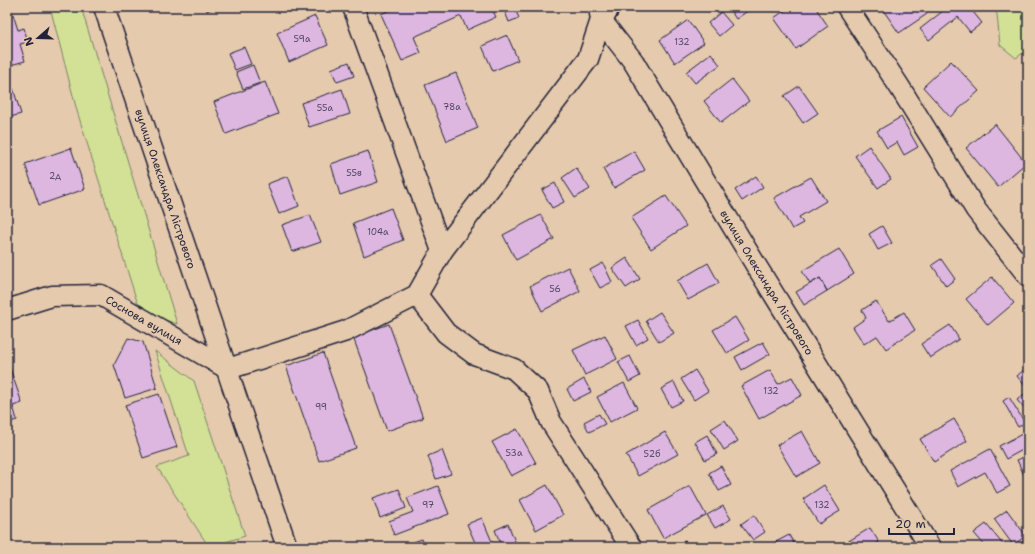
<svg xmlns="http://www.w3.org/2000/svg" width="1035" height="554" font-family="'Shantell Sans',sans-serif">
  <rect width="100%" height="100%" fill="#e5caad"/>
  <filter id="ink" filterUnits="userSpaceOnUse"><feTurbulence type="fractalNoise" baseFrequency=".025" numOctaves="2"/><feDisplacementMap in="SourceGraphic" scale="8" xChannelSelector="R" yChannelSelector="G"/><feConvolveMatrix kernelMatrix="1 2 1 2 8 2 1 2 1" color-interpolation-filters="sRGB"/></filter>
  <g filter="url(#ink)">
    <path fill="#d2e195" stroke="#7a8268" d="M 50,7 L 81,7 L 177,324 L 140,311 L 77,111 Z
      M 992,7 L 1028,7 L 1028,49 L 1016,58 L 1000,45 L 997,14 Z
      M 155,351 L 194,381 L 245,536 L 209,547 L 157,467 L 189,456 Z"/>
    <path fill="#ddb7e0" stroke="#22223b" d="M 205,7 L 215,7 L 207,11 Z
      M 397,7 L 491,7 L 496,17 L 467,30 L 461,16 L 414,37 L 421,53 L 402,61 L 381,14 Z
      M 503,7 L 514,7 L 519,18 L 509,22 Z
      M 728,7 L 751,7 L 752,8 L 736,19 Z
      M 790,7 L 815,7 L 828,26 L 796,49 L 774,18 Z
      M 881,7 L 922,7 L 927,14 L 899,33 Z
      M 948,7 L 969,7 L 982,23 L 970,32 L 958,17 L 929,40 L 920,29 Z
      M 11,8 L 18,30 L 24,28 L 28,42 L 20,44 L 25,61 L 7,66 L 7,10 Z
      M 721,12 L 732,25 L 719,36 L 708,23 Z
      M 315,16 L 328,45 L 289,62 L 277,33 Z
      M 688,20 L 704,43 L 675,63 L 660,40 Z
      M 507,35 L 518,60 L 493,71 L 482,46 Z
      M 244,47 L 251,64 L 235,70 L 228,53 Z
      M 711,53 L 720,65 L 695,83 L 686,72 Z
      M 951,61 L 979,91 L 950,117 L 923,87 Z
      M 349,62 L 354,76 L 337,82 L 331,69 Z
      M 253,65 L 260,83 L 243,89 L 236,72 Z
      M 456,73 L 478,128 L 447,141 L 425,85 Z
      M 732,79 L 749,101 L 721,123 L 704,101 Z
      M 265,82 L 278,114 L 226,134 L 214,102 Z
      M 799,86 L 818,113 L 803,123 L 784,96 Z
      M 13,88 L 21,114 L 7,118 L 7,90 Z
      M 342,89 L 350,114 L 309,127 L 301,103 Z
      M 901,117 L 918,147 L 904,155 L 897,142 L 887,148 L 877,131 Z
      M 995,124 L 1026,163 L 998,187 L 966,148 Z
      M 869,146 L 891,179 L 878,188 L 855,156 Z
      M 71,148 L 85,189 L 39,205 L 25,164 Z
      M 368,151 L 378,182 L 340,195 L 331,164 Z
      M 634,151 L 645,170 L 614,188 L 603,169 Z
      M 576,168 L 590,189 L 575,198 L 562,178 Z
      M 288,176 L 299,206 L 279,214 L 267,184 Z
      M 756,176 L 763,187 L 742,201 L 735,190 Z
      M 811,177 L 826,201 L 799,217 L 803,223 L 792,229 L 774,198 Z
      M 555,183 L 564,202 L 552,208 L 542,190 Z
      M 666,196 L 686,226 L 651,249 L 631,218 Z
      M 391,208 L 403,240 L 364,256 L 353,223 Z
      M 310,215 L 321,242 L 292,252 L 282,225 Z
      M 541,215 L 554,239 L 516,260 L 503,235 Z
      M 882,226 L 892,243 L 878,250 L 869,234 Z
      M 839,249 L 854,274 L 827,291 L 820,278 L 810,284 L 802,271 Z
      M 627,258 L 640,279 L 626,288 L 612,268 Z
      M 941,259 L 955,279 L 946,286 L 932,265 Z
      M 603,263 L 612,282 L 600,288 L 590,270 Z
      M 708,263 L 719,283 L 688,300 L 677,281 Z
      M 568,267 L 580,291 L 542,311 L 530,286 Z
      M 992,277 L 1014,303 L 988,325 L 966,299 Z
      M 820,278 L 827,291 L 804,305 L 796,292 Z
      M 876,301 L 889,321 L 904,312 L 915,330 L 886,349 L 877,336 L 864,344 L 853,327 L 866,318 L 862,310 Z
      M 660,312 L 674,333 L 659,342 L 646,321 Z
      M 735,317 L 749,340 L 727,353 L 713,330 Z
      M 638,320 L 648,338 L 636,345 L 626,326 Z
      M 389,324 L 423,418 L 387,431 L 353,337 Z
      M 950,325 L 959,339 L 930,358 L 921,344 Z
      M 605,335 L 617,359 L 585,375 L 573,350 Z
      M 128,338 L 143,342 L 157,388 L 125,398 L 114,365 Z
      M 763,342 L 770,354 L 742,370 L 735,357 Z
      M 323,353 L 356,448 L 319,461 L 286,366 Z
      M 630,356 L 640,376 L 629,382 L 618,362 Z
      M 7,360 L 22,403 L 13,406 L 17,420 L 7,423 Z
      M 1028,366 L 1028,385 L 1026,387 L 1017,376 Z
      M 695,370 L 708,391 L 694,400 L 681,379 Z
      M 770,370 L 778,384 L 792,377 L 802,395 L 759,419 L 741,386 Z
      M 584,379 L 591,392 L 573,401 L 567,389 Z
      M 674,382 L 683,401 L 671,407 L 661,389 Z
      M 624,383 L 637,408 L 610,422 L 597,397 Z
      M 1028,391 L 1028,412 L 1027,412 L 1017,400 Z
      M 159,394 L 177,447 L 143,458 L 125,405 Z
      M 1009,397 L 1025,423 L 1018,427 L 1003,401 Z
      M 599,414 L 605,424 L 589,432 L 584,422 Z
      M 954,419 L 967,441 L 934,462 L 920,439 Z
      M 725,420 L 738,441 L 724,450 L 711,429 Z
      M 517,429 L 536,463 L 511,476 L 492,442 Z
      M 802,431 L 820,463 L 796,477 L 777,445 Z
      M 665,432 L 678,454 L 638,476 L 626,455 Z
      M 1022,434 L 1028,447 L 1006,459 L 999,446 Z
      M 707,435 L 717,454 L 705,460 L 695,442 Z
      M 990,449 L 1010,486 L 997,493 L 985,472 L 958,487 L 950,471 Z
      M 442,450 L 451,474 L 436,479 L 428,456 Z
      M 1028,455 L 1028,473 L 1024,475 L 1017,460 Z
      M 721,466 L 731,485 L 719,491 L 709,473 Z
      M 547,485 L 563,515 L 536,530 L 520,500 Z
      M 824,485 L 840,511 L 819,524 L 803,499 Z
      M 438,486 L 449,514 L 394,535 L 389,521 L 413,512 L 407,498 Z
      M 690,486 L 706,515 L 663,538 L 648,510 Z
      M 399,489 L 406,508 L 380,518 L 373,498 Z
      M 723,506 L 731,519 L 715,528 L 707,515 Z
      M 1007,510 L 1026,536 L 1013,545 L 994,519 Z
      M 754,515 L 765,532 L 753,540 L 741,524 Z
      M 482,518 L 493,544 L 485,547 L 477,547 L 467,524 Z
      M 508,524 L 516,544 L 502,547 L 495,530 Z
      M 986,524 L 1005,547 L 986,547 L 974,533 Z
      M 870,528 L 879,542 L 871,547 L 839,547 Z
      M 789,535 L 796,547 L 776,547 L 774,543 Z
      M 422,539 L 425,547 L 409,547 L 408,544 Z
      M 685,541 L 689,547 L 674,547 Z
      M 403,543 L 405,547 L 392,547 Z"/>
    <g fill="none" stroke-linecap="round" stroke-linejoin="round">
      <g stroke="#22223b" stroke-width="23">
        <g id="street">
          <path id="s1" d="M 104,7 L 287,547"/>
          <path id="s2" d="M 599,7 L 601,20 L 633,61 L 757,267 L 930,547"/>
          <path d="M 847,7 L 899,86 L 976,210 L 1028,276"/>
          <path d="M 442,251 L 588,59 L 601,20 L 607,12"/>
          <path d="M 417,295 L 446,333 L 474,354 L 514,369 L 538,391 L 551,422 L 631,547"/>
          <path id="s3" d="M 7,310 L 52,296 L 101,295 L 228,369 L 346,331 L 417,295 L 442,251 L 353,7"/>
        </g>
      </g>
      <use href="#street" stroke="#e5caad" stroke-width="20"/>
    </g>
  </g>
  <g text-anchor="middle" stroke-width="3" stroke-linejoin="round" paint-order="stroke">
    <g font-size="9" fill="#514764">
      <text x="302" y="42">59а</text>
      <text x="682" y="45">132</text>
      <text x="452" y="110">78а</text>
      <text x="325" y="111">55а</text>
      <text x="354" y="176">55в</text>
      <text x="55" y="179">2д</text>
      <text x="378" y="235">104а</text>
      <text x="555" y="292">56</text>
      <text x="771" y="394">132</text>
      <text x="321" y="410">99</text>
      <text x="514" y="456">53а</text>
      <text x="652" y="457">52б</text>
      <text x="428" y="508">97</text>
      <text x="822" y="508">132</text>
    </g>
    <g font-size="11" fill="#22223b" stroke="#e5caad">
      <text dy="4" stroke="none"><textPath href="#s1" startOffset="192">вулиця Олександра Лістрового</textPath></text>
      <text dy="4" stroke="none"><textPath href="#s2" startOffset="324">вулиця Олександра Лістрового</textPath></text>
      <text dy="4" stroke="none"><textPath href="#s3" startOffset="146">Соснова вулиця</textPath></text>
    </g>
  </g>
  <rect width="1035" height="554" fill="none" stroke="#e5caad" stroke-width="24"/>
  <rect x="12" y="12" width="1011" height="530" fill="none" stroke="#22223b" stroke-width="1.5" filter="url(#ink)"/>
  <g transform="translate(38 38) rotate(250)" stroke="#e5caad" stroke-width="3" paint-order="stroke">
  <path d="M0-3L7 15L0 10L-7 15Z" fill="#22223b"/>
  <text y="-6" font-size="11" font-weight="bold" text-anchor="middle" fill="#22223b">N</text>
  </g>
  <path d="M889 528v6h65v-6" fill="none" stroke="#22223b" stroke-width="2"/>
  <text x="895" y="528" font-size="12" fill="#22223b" stroke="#e5caad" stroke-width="3" paint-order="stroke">20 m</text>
</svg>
